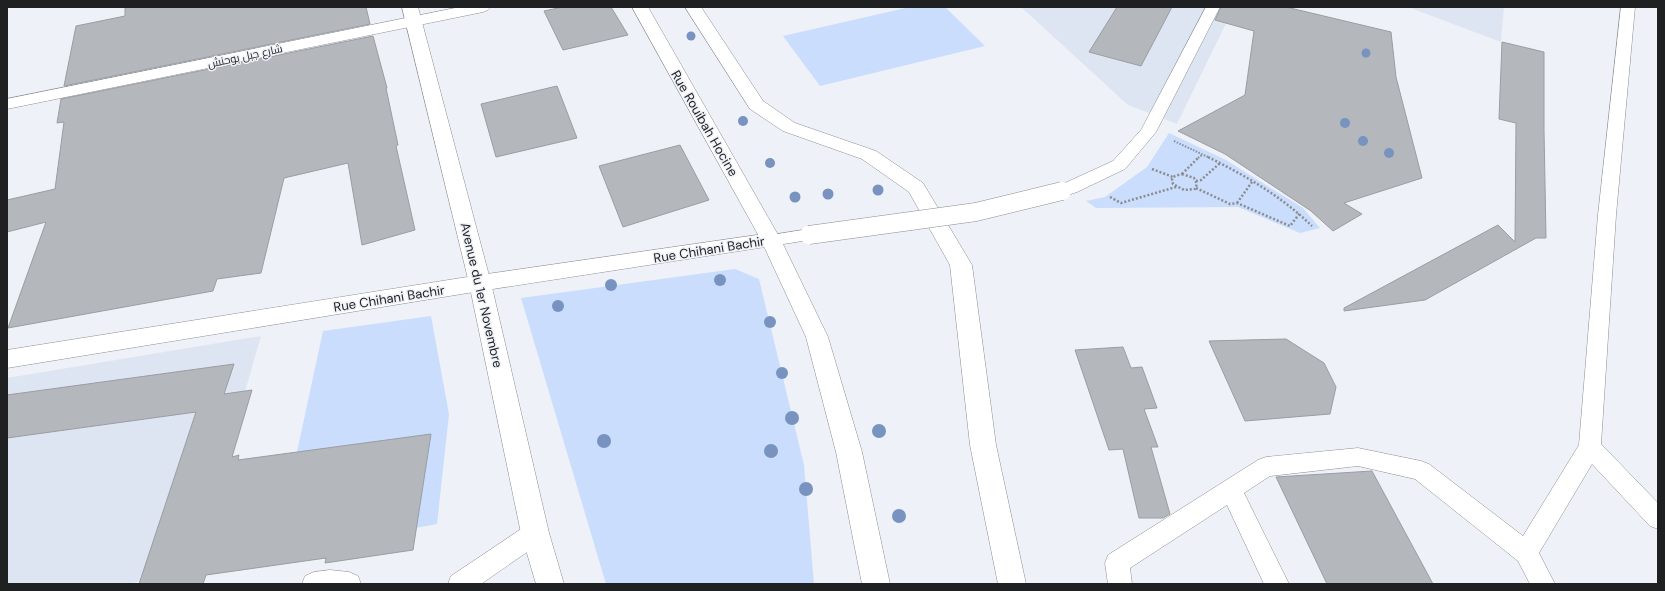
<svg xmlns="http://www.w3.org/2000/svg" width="1665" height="591" font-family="'DM Sans',Cairo,sans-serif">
  <rect width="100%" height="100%" fill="#eef1f7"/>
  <path fill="#dee5f2" d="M 1021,7 L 1234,7 L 1177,124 L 1128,105 Z
    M 1408,7 L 1504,7 L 1501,42 Z
    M 261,336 L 193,571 L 126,584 L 7,584 L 7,378 Z"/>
  <path fill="#caddfc" d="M 910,7 L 945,7 L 985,46 L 820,86 L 783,36 Z
    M 1169,133 L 1226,160 L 1303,208 L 1320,228 L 1300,233 L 1238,207 L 1096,208 L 1086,201 L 1105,197 L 1147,167 Z
    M 735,269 L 759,279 L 804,465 L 814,584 L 606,584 L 521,298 Z
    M 431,316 L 449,414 L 437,524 L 275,554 L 323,331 Z"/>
  <path fill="#b4b7bc" stroke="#9a9da2" d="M 125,7 L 366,7 L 370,24 L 64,86 L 76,26 L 125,16 Z
    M 563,7 L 611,7 L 628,35 L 563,50 L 544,11 Z
    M 1117,7 L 1172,7 L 1141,66 L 1089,52 Z
    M 1221,7 L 1286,7 L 1391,32 L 1396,77 L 1422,178 L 1344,203 L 1362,214 L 1333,231 L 1311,211 L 1225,154 L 1178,131 L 1245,95 L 1254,31 L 1215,20 Z
    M 373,36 L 387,88 L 386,88 L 398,145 L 396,146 L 415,230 L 362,245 L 348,163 L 284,178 L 261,273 L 217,279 L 213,291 L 8,328 L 46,222 L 7,232 L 7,200 L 55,189 L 64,122 L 57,123 L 61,99 Z
    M 1502,42 L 1544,52 L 1544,130 L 1546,238 L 1536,238 L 1425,300 L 1344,311 L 1344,308 L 1498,225 L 1515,242 L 1516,123 L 1499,119 Z
    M 557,86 L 577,138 L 496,157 L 481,104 Z
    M 680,145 L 709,200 L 623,227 L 599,166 Z
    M 1286,339 L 1324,363 L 1336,387 L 1330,414 L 1245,421 L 1209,341 Z
    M 1123,347 L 1131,368 L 1142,367 L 1157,408 L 1144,409 L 1158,447 L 1151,447 L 1170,514 L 1163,518 L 1139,518 L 1123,449 L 1109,450 L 1075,350 Z
    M 234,364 L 224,394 L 252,390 L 232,457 L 239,455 L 238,460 L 431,434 L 413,550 L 325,563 L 326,558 L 206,575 L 203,584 L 139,584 L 196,412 L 7,438 L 7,395 Z
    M 1372,471 L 1433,584 L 1327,584 L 1276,477 Z"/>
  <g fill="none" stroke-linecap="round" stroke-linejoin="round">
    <g stroke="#8a8e93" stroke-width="1">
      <path id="lane" d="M 1206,7 L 1220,7 L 1156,132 L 1125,169 L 1077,192 L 1062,197 L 1056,195 L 1054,191 L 1056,187 L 1113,161 L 1141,130 Z
        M 1621,7 L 1635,7 L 1616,215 L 1601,444 L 1658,503 L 1658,529 L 1650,526 L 1592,464 L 1539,553 L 1555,584 L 1530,584 L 1518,561 L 1415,479 L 1358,466 L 1270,476 L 1244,493 L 1289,584 L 1264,584 L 1227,505 L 1130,568 L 1132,584 L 1108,584 L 1105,563 L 1108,555 L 1258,460 L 1266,457 L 1358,448 L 1421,461 L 1429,464 L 1523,536 L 1579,445 L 1598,215 Z
        M 809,229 L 815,231 L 818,235 L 815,239 L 771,246 L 765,244 L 762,240 L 765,236 Z
        M 535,522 L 543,525 L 547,533 L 543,541 L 481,584 L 448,584 L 451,576 L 527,525 Z
        M 330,570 L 349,572 L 358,576 L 361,584 L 302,584 L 305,576 L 314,572 Z"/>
    </g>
    <g stroke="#8a8e93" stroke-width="1">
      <path id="street" d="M 460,7 L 491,7 L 488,10 L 483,12 L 7,109 L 7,99 Z
        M 685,7 L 701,7 L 763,101 L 795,123 L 876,151 L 923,183 L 969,260 L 972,265 L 996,445 L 1026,584 L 998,584 L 970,445 L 950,265 L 909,192 L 862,159 L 783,131 L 750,109 Z
        M 771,233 L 778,235 L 781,240 L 778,245 L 480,291 L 7,368 L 7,350 L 480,275 Z"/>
    </g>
    <g stroke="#8a8e93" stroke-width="1">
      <path id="secondary" d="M 402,7 L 418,7 L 491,283 L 549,533 L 564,584 L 536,584 L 521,533 L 469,283 Z"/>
    </g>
    <g stroke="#8a8e93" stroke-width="1">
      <path id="primary" d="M 632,7 L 648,7 L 781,240 L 828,337 L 862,452 L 890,584 L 862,584 L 836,452 L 806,337 L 761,240 Z"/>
    </g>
    <path stroke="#8a8c90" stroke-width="2" stroke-dasharray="1.5 1.5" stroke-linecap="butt" d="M 1174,141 L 1210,158
      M 1198,158 L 1202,155"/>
    <path stroke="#8a8c90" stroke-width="2.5" stroke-dasharray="2 2" stroke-linecap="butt" d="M 1208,157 C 1246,176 1281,196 1312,226
      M 1152,169 L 1173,177
      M 1182,174 L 1194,178 L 1197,184 L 1195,189 L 1184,190 L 1173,184 L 1172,179 L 1175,176 Z
      M 1182,174 L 1199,157
      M 1196,181 L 1201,180 L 1220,163
      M 1196,188 L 1230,204 L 1237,203 L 1290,226 L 1300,213
      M 1110,197 L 1121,203 L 1176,187
      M 1237,203 L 1252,182"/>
    <use href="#lane" fill="#fff" fill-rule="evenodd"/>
    <use href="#street" fill="#fff" fill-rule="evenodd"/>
    <use href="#secondary" fill="#fff" fill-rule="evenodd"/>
    <use href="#primary" fill="#fff" fill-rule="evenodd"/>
    <g stroke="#8a8e93" stroke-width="19" stroke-linecap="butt">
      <path id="lane-bridge" d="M 809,235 L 976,212 L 1062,191"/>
    </g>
    <use href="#lane-bridge" stroke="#fff" stroke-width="18"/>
  </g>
  <g fill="#7893c0">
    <circle cx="691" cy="36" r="4.5"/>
    <circle cx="1366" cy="53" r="4.5"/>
    <circle cx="743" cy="121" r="5"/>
    <circle cx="1345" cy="123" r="5"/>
    <circle cx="1363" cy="141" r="5"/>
    <circle cx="1389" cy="153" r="5"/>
    <circle cx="770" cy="163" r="5"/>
    <circle cx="878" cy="190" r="5.5"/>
    <circle cx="828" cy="194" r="5.5"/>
    <circle cx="795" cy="197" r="5.5"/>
    <circle cx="720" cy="280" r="6"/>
    <circle cx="611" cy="285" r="6"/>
    <circle cx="558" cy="306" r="6"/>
    <circle cx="770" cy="322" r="6"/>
    <circle cx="782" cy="373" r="6"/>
    <circle cx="792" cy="418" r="7"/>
    <circle cx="879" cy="431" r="7"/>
    <circle cx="604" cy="441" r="7"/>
    <circle cx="771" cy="451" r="7"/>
    <circle cx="806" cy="489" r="7"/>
    <circle cx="899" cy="516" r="7"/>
  </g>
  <g text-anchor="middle" stroke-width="3" stroke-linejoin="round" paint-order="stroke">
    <g font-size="11" fill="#1f2022" stroke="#eef1f7">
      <text transform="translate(245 56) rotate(-12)" y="4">شارع جبل بوحنش</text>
    </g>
    <g font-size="13" fill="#1f2022" stroke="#eef1f7">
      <text transform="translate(705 123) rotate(60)" y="5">Rue Rouibah Hocine</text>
      <text transform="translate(709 249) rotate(-9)" y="5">Rue Chihani Bachir</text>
      <text transform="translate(482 295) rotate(77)" y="5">Avenue du 1er Novembre</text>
      <text transform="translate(389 298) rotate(-9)" y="5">Rue Chihani Bachir</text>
    </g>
  </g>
  <rect width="1665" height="591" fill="none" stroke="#1f2022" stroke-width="16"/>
</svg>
